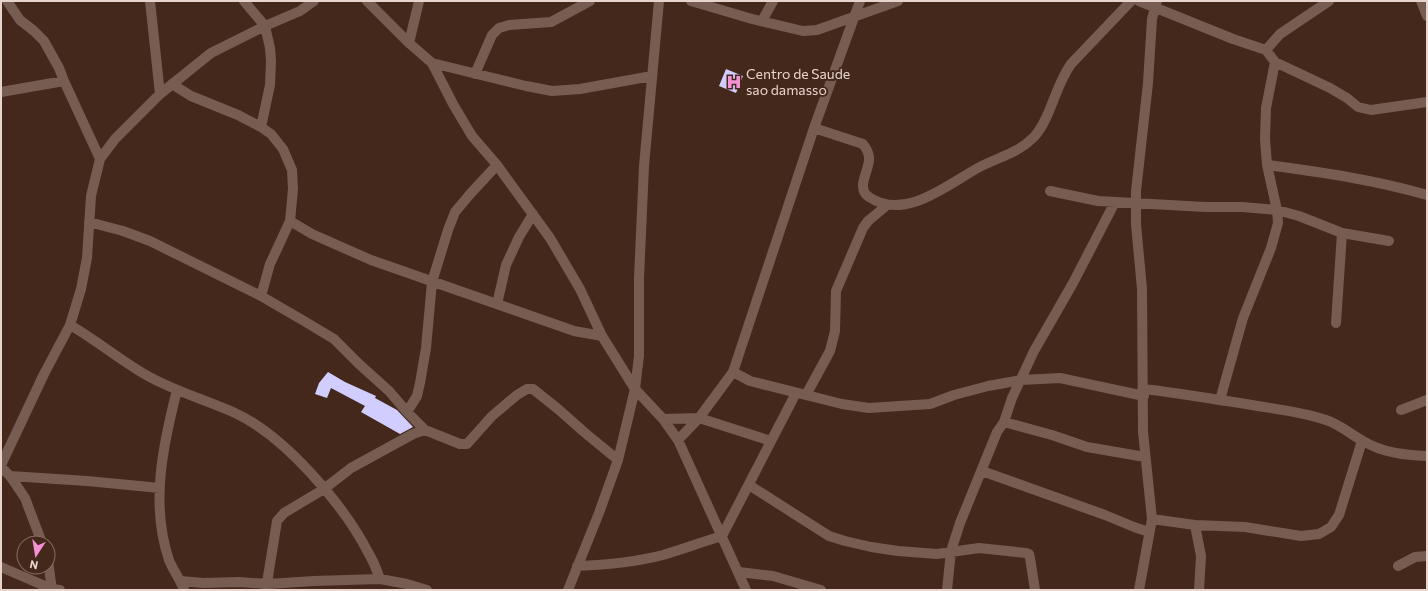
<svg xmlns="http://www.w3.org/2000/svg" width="1428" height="591" font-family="Commissioner,sans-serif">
  <rect width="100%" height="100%" fill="#44281c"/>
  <path fill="#d1cdfe" d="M 726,69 L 743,76 L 736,93 L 719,86 Z
    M 328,372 L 345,382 L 376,396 L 375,398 L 397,410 L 413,427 L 400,434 L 361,412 L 365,406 L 331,388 L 327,398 L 315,394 L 319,383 Z"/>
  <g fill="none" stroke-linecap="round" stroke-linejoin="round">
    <path stroke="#775c52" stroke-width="10" d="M 7,1 L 20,20 L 34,31 L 44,41 L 59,68 L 64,81 L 100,159
      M 150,1 L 160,94
      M 244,1 L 265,26 L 270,48 L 271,61 L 270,85 L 261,127
      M 367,1 L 409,43 L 432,63 L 453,104 L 472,136 L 497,165 L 550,238 L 580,289 L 602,336 L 635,389 L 663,419 L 678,440 L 746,590
      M 691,1 L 752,19 L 803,31 L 817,30 L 898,1
      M 1139,1 L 1233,39 L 1266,50 L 1275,62 L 1330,88 L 1347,98 L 1358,107 L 1371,110 L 1427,102
      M 1421,1 L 1427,16
      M 762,21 L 773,1
      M 409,43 L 419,1
      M 1266,50 L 1280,34 L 1329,1
      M 432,63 L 526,86 L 552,91 L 580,89 L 652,76
      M 475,74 L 492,35 L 499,28 L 509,25 L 551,22 L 590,1
      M 172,84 L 191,96 L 238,115 L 261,127 L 271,134 L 283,149 L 292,170 L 293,189 L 290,221 L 270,264 L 261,296
      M 1,92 L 64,81
      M 814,128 L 863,144 C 866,148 869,152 869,158 C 870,170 855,188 869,197 C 904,221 946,186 976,169 C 997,157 1016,155 1034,137 C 1051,118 1055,86 1071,64 L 1131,1
      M 1267,165 C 1321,172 1375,180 1427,195
      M 1050,191 L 1098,201 L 1205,207 L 1242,207 L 1277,210 L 1299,216 L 1342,233 L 1389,241
      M 290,221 L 312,234 L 371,260 L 574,331 L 602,336
      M 89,222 L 123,231 L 150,241 L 261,296 L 304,321 L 334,339 L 359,364 L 389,391 L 407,412 L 425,430 L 460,444 L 467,444 L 492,416 L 517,395 L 527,389 L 533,389 L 558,409 L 584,432 L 618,460
      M 497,304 L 506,265 L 519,237 L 533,214
      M 1336,323 L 1342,233
      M 70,325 C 96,340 120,360 146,375 C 174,391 206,400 235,413 C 285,436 344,505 369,554 C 374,562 377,571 380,579
      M 733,372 L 750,381 L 842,404 L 869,408 L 930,404 L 954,395 L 988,386 L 1021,380 L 1060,378 L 1144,396
      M 1144,389 C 1178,393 1212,399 1246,404 C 1273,409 1300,411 1326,420 C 1341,425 1350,434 1363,441 C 1383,453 1405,455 1427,456
      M 177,390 C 163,445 150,504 169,560 C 173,570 180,579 184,590
      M 806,395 L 830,351 L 835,331 L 836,291 L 863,228 L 868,221 L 886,206
      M 1220,400 L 1243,318 L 1271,248 L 1278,223 L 1277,210 L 1267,165 L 1265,139 L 1266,108 L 1275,62
      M 1401,410 L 1427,400
      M 407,412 L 417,396 L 420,383 L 426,348 L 432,282 L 448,230 L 455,212 L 471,193 L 497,165
      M 663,419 L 699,418 L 771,441
      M 1004,422 L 1052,435 L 1087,447 L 1145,457
      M 678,440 L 699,418 L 733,372 L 814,128 L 860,1
      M 1,465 L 44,374 L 70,325 L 81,289 L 87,258 L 91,196 L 100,159 L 115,139 L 160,94 L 211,53 L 265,26 L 300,11 L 314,1
      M 1,467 L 10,476 L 87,481 L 160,488
      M 982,471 L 1105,515 L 1134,527 L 1149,532
      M 10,476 L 25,498 L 42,543
      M 749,485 L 818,529 L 829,536 L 845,541 L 871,547 L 898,551 L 937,554 L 979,548 L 1026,553 L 1029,554 L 1030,558 L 1035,590
      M 1152,519 L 1195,525 L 1245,527 L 1301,536 L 1319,534 L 1331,527 L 1339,515 L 1362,441
      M 1195,525 L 1201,556 L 1199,590
      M 48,561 L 52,590
      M 577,566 C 606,565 636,562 663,555 C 683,549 702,542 722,536 L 796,393
      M 1398,566 L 1415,557 L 1427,556
      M 1,567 L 52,589 L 60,590
      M 739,572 L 773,576 L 821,590
      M 181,581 L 203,583 L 239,582 L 268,584 L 314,581 L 380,579 L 407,584 L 427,590
      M 266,589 L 277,521 L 284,513 L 324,489 L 351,468 L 413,434 L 425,430
      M 568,590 L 599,513 L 618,460 L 635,389 L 639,356 L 639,278 L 644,166 L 659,1
      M 947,590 L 951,551 L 960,523 L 997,432 L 1004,422 L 1012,398 L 1034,351 L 1073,283 L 1115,202
      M 1139,590 L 1152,519 L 1143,432 L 1142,289 L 1136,224 L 1136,191 L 1148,83 L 1152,19 L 1157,1"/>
  </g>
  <defs>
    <g id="hospital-bare" transform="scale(1.2)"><path d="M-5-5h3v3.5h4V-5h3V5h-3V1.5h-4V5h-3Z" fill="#f491d4" stroke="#44281c" stroke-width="2.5" paint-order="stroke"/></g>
  </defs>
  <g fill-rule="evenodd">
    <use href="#hospital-bare" x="734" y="82"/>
  </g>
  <g text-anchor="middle" stroke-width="4" stroke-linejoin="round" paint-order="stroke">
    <g font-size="14" fill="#e7d5cd" stroke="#44281c" text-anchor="start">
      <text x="746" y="79">Centro de Saude<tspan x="746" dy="16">sao damasso</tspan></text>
    </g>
  </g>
  <rect width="1428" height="591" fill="none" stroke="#e7d5cd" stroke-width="4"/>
  <g transform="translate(36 555) rotate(192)"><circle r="19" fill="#44281c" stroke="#856d63"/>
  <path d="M0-3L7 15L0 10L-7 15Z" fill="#f491d4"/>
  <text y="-6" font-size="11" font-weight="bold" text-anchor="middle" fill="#e7d5cd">N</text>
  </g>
</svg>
